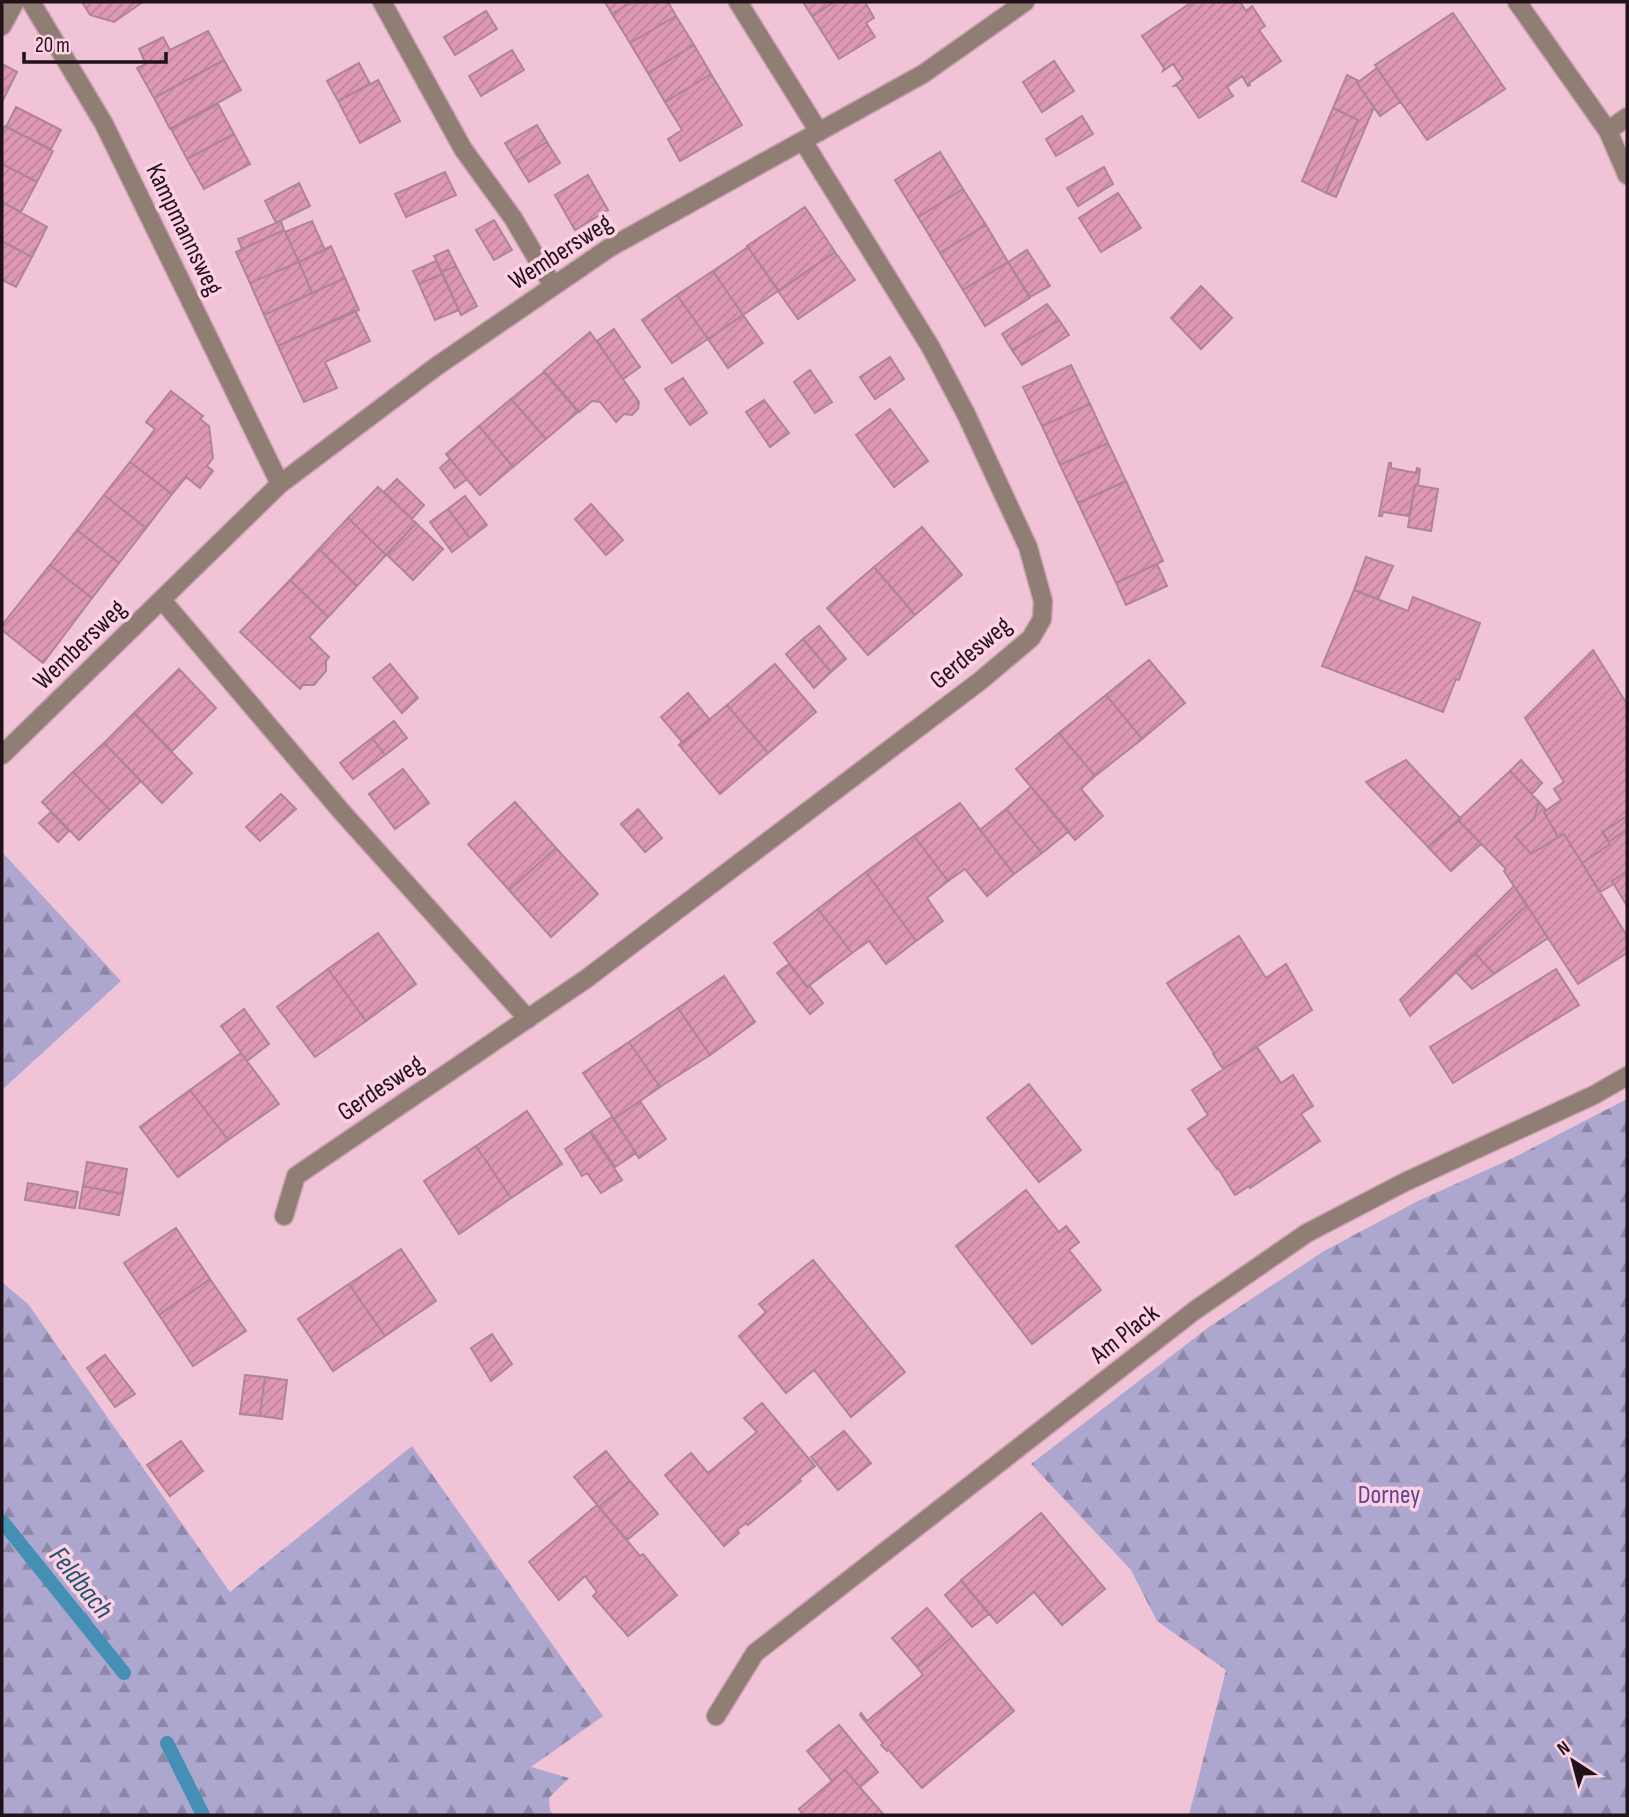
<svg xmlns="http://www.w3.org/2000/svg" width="1629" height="1817" font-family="'Sofia Sans Condensed',sans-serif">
  <defs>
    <pattern id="forest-firs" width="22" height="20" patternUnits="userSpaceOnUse" patternTransform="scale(1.75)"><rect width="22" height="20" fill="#ada7cf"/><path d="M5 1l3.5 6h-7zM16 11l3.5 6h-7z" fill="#8c87a7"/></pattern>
    <pattern id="building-hatch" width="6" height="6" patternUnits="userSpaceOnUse" patternTransform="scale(1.75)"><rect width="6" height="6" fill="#de98b6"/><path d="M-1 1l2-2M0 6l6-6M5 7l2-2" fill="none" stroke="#be829c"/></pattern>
  </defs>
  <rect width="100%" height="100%" fill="#f1c3d6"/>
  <path fill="url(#forest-firs)" d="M 2,852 L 121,981 L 2,1090 Z
    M 1627,1099 L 1627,1815 L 1189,1815 L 1226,1670 L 1157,1621 L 1131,1570 L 1031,1464 L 1209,1327 L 1324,1251 L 1418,1201 L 1513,1158 Z
    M 2,1282 L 28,1304 L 230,1592 L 412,1446 L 603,1716 L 531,1767 L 569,1778 L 549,1798 L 550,1811 L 554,1815 L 2,1815 Z"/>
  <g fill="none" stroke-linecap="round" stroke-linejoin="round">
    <path stroke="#448fb3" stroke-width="14" d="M 2,1521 L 124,1673
      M 167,1743 L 203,1815"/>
  </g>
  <path fill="url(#building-hatch)" stroke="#af8496" stroke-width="2" d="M 82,2 L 140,2 L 141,3 L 114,22 L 90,15 Z
    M 605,2 L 632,2 L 612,14 Z
    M 632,2 L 668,2 L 676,16 L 630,43 L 612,14 Z
    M 803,2 L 834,2 L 812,16 Z
    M 834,2 L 865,2 L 874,18 L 866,23 L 875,37 L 839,59 L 812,16 Z
    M 1192,2 L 1240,2 L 1246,11 L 1252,6 L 1265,26 L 1259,30 L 1281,61 L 1249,83 L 1250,85 L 1248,86 L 1242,76 L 1227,87 L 1233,96 L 1199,118 L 1177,86 L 1174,86 L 1183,79 L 1173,64 L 1163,71 L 1164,68 L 1142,36 Z
    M 486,11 L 497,29 L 455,55 L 444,37 Z
    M 1453,13 L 1505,89 L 1427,140 L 1375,65 Z
    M 676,16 L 694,45 L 648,73 L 630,43 Z
    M 208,31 L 224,60 L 154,98 L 137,68 L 146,64 L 139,49 L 163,37 L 170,50 Z
    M 694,45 L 711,74 L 665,102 L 648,73 Z
    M 512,50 L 524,70 L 481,96 L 469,76 Z
    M 224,60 L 241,90 L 170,129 L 154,98 Z
    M 1054,61 L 1074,91 L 1042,112 L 1023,82 Z
    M 359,63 L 370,84 L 338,101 L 327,81 Z
    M 2,64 L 17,72 L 2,102 Z
    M 1377,68 L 1400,102 L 1380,116 L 1357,83 Z
    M 711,74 L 742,125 L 680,161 L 668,139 L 682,130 L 665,102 Z
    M 1347,75 L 1359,81 L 1357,83 L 1374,107 L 1336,197 L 1326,193 L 1358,120 L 1333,108 Z
    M 378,80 L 400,121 L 360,143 L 338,101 Z
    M 218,104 L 234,134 L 187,159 L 171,129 Z
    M 16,107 L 61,130 L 51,149 L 6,127 Z
    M 1333,108 L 1358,120 L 1326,193 L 1302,181 Z
    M 1082,116 L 1093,134 L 1056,156 L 1046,139 Z
    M 537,125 L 547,142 L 516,161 L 505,143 Z
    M 5,126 L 53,151 L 37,182 L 2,164 L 2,132 Z
    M 234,134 L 250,164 L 204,189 L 187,159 Z
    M 547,142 L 560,163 L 529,182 L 516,161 Z
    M 940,152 L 963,189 L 918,217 L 895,180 Z
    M 2,164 L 37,182 L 21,212 L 2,202 Z
    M 1104,167 L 1113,184 L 1078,206 L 1067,188 Z
    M 445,172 L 456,195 L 406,217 L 395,194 Z
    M 588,175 L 608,210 L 575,230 L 555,195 Z
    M 299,183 L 310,206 L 276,223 L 265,201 Z
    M 963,189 L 986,225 L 940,253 L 918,217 Z
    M 1118,193 L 1141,228 L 1101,252 L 1079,218 Z
    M 2,202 L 47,227 L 32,257 L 2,241 Z
    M 805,207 L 835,252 L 779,291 L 747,246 Z
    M 494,220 L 512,250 L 494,260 L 476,230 Z
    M 281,221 L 284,230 L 242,249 L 238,239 Z
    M 312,221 L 325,250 L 299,262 L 285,232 Z
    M 986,225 L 1008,262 L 963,290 L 940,253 Z
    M 284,230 L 299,262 L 250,283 L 236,252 Z
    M 2,241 L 32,257 L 16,287 L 2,280 Z
    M 331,246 L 345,278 L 312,293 L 299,262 Z
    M 748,247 L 778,291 L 743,315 L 713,271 Z
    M 448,250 L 456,266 L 442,272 L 434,256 Z
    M 1027,250 L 1050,286 L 1030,297 L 1008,262 Z
    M 835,252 L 855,280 L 798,319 L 778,291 Z
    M 436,261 L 442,274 L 419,284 L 413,271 Z
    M 299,262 L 312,293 L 264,315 L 250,283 Z
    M 1008,262 L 1030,298 L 985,326 L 963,290 Z
    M 456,266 L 477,306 L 461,315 L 442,272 Z
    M 713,271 L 743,315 L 708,339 L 677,295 Z
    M 442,274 L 459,310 L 435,320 L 419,284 Z
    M 345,278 L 359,310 L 278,346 L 264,315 Z
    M 1201,286 L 1232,318 L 1201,349 L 1171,318 Z
    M 677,295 L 708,339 L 672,363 L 642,320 Z
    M 1047,304 L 1059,320 L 1012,350 L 1002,334 Z
    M 355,310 L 370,341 L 325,362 L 337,388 L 304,402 L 278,346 Z
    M 743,315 L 763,343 L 728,368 L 708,339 Z
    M 1059,320 L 1069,335 L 1022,365 L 1012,350 Z
    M 614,329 L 640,367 L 623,379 L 597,341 Z
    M 590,332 L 639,402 L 638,409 L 632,415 L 624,414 L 616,422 L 600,402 L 592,401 L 579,412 L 544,371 Z
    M 890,357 L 904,379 L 875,399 L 860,377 Z
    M 1071,365 L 1090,404 L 1042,426 L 1023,387 Z
    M 810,370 L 832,402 L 815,413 L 794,382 Z
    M 544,372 L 578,412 L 546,439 L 511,399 Z
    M 683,378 L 707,413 L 690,425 L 665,389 Z
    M 171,391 L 203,416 L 200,419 L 209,426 L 213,458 L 207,466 L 213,471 L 200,488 L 186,477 L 172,494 L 130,462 L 155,429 L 146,422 Z
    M 511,399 L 546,439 L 513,467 L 479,426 Z
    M 764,400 L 789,433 L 770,447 L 746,412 Z
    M 1090,404 L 1108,443 L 1060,465 L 1042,426 Z
    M 890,409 L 928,461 L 894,487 L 856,435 Z
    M 479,426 L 513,467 L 480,495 L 446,454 Z
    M 1108,443 L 1126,481 L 1078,503 L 1060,465 Z
    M 450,459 L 467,479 L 455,488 L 440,468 Z
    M 130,462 L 172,494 L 146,528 L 104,495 Z
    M 1389,463 L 1391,463 L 1391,468 L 1416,473 L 1417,468 L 1420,469 L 1418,485 L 1415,485 L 1409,516 L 1383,512 L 1382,516 L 1379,516 Z
    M 397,479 L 424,505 L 412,519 L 384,492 Z
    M 1126,481 L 1163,561 L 1116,583 L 1078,503 Z
    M 1415,485 L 1438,489 L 1431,531 L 1408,527 Z
    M 378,487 L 416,523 L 386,555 L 348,518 Z
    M 104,495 L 146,528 L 119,563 L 77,530 Z
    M 465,496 L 487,525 L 470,538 L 448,509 Z
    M 591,504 L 623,540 L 606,555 L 575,519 Z
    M 448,509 L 470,538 L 452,552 L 430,522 Z
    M 348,518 L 386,555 L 357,586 L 319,549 Z
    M 416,523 L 443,549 L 413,580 L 387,555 Z
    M 922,527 L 962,575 L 915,615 L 874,567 Z
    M 77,530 L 119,563 L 92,598 L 50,565 Z
    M 319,549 L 357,586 L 328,617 L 290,580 Z
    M 1366,557 L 1393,566 L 1378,599 L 1354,590 Z
    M 1157,564 L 1167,586 L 1126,605 L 1116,583 Z
    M 50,565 L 92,598 L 43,663 L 2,630 L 2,625 Z
    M 874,567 L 915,615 L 868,655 L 827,608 Z
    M 290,580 L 328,617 L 309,637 L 329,657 L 326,661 L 326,671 L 314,685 L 303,685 L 300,689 L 240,632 Z
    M 1354,590 L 1408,611 L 1413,597 L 1480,623 L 1459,680 L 1456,679 L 1443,712 L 1322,666 Z
    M 819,626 L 846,659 L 831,672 L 803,639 Z
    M 803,639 L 831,672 L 814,688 L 786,654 Z
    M 1593,650 L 1627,704 L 1627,816 L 1602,832 L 1610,844 L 1582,863 L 1564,834 L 1558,837 L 1544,812 L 1561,800 L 1554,789 L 1564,782 L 1525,718 Z
    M 1149,660 L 1185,703 L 1142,739 L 1106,695 Z
    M 390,664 L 418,698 L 402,713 L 373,678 Z
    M 775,664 L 816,712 L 768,753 L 727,705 Z
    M 179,669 L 216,708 L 172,751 L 134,713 Z
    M 688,693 L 710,720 L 683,743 L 661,717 Z
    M 1106,695 L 1142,739 L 1095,776 L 1059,733 Z
    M 727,705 L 768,753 L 720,794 L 679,745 Z
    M 134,713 L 192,773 L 162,803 L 104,743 Z
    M 394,721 L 407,738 L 385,755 L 372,738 Z
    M 1059,733 L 1095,776 L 1081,789 L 1103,816 L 1075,840 L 1016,769 Z
    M 372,738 L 385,755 L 353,779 L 340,763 Z
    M 104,743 L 141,781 L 110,810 L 73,772 Z
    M 1406,760 L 1461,819 L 1428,847 L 1366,782 Z
    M 1521,760 L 1542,783 L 1532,794 L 1510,771 Z
    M 403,769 L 429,803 L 395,829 L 369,794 Z
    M 1510,771 L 1539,802 L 1534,819 L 1515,836 L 1531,854 L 1564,834 L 1627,936 L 1627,953 L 1578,984 L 1504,871 L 1506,869 L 1458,820 Z
    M 73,772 L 110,810 L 79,840 L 42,802 Z
    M 1031,787 L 1069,831 L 1042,853 L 1006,809 Z
    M 281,794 L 296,809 L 260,841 L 246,827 Z
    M 515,802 L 556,848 L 509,890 L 468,844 Z
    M 1539,802 L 1546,810 L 1544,812 L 1558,837 L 1531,854 L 1515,836 L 1534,819 Z
    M 960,803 L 1014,874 L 987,896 L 965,869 L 948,881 L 914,836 Z
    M 638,809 L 662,838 L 645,852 L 621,824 Z
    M 1006,809 L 1042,853 L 1014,874 L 980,830 Z
    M 51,812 L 69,831 L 58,842 L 39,823 Z
    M 1627,816 L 1627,829 L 1609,842 L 1603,832 Z
    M 1458,820 L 1481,844 L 1451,871 L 1428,847 Z
    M 1627,829 L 1627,871 L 1612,881 L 1614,884 L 1600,892 L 1582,863 L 1610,844 L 1609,842 Z
    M 914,836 L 948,881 L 927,898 L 943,921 L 916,941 L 866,872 Z
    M 556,848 L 598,894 L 551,937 L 509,890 Z
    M 1627,871 L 1627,906 L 1612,881 Z
    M 866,872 L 916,941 L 886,964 L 869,941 L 852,953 L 818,909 Z
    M 1514,886 L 1527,905 L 1410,1016 L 1400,1000 Z
    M 1527,905 L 1548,938 L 1494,974 L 1475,953 Z
    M 818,909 L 852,953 L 807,987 L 774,943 Z
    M 378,933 L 416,984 L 366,1021 L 328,969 Z
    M 1239,936 L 1266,978 L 1286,964 L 1312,1010 L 1223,1069 L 1213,1054 L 1214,1053 L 1167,983 Z
    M 1475,953 L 1494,974 L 1472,989 L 1456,972 Z
    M 789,964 L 807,987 L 809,985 L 823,1003 L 810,1014 L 777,973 Z
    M 328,969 L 366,1021 L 315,1057 L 277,1007 Z
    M 1556,969 L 1579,1005 L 1453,1083 L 1430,1047 Z
    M 724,976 L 755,1022 L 710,1055 L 678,1008 Z
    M 678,1008 L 710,1055 L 660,1087 L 629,1042 Z
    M 244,1009 L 269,1044 L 247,1061 L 221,1026 Z
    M 629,1042 L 660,1087 L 614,1119 L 583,1073 Z
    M 1257,1047 L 1281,1083 L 1293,1075 L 1313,1106 L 1301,1114 L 1320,1141 L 1250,1188 L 1249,1186 L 1235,1195 L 1218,1168 L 1217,1169 L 1188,1129 L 1208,1115 L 1192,1090 Z
    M 241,1053 L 279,1104 L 228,1140 L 190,1090 Z
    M 1029,1084 L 1081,1150 L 1039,1182 L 987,1118 Z
    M 190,1090 L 228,1140 L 178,1177 L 140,1127 Z
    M 640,1101 L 666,1139 L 639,1158 L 614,1119 Z
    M 527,1111 L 562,1164 L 511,1198 L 476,1146 Z
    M 612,1117 L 636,1153 L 615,1167 L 591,1131 Z
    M 590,1132 L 622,1180 L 601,1193 L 587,1173 L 582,1176 L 565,1149 Z
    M 476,1146 L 511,1198 L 459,1234 L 424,1181 Z
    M 87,1162 L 127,1169 L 123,1194 L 83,1186 Z
    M 28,1183 L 78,1192 L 75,1208 L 25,1200 Z
    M 83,1186 L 123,1194 L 119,1215 L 79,1208 Z
    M 1026,1190 L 1059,1232 L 1066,1226 L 1079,1242 L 1069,1250 L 1101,1290 L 1032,1344 L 956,1246 Z
    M 176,1228 L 210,1279 L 159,1315 L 124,1263 Z
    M 401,1249 L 436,1301 L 385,1336 L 349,1284 Z
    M 813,1260 L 905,1372 L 851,1417 L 814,1370 L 786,1393 L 739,1336 L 766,1312 L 759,1304 Z
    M 210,1279 L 246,1331 L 193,1366 L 159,1315 Z
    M 349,1284 L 385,1336 L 333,1371 L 298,1319 Z
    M 492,1334 L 512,1364 L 491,1381 L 471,1348 Z
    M 105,1355 L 135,1394 L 115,1407 L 87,1368 Z
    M 245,1375 L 265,1377 L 260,1416 L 240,1414 Z
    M 265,1377 L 287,1380 L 282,1419 L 260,1416 Z
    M 762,1403 L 815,1466 L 799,1479 L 801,1481 L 748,1525 L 746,1523 L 737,1530 L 739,1533 L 724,1546 L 665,1475 L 691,1453 L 708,1473 L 757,1432 L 744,1418 Z
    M 844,1431 L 871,1463 L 838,1490 L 811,1457 Z
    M 181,1441 L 203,1471 L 170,1496 L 147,1465 Z
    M 606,1451 L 630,1481 L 599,1507 L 574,1477 Z
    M 630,1481 L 658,1514 L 627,1540 L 599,1507 Z
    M 597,1505 L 640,1556 L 643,1554 L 677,1595 L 628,1636 L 593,1596 L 597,1592 L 585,1576 L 559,1600 L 529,1562 Z
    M 1041,1513 L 1105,1589 L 1062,1625 L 1034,1592 L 997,1623 L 961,1580 Z
    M 961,1581 L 989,1614 L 972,1627 L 945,1595 Z
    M 927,1608 L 952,1637 L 917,1667 L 892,1638 Z
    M 952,1637 L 1014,1711 L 922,1788 L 888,1749 L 887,1751 L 881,1745 L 883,1743 L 860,1715 L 861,1713 L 867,1721 L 923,1675 L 917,1667 Z
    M 839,1725 L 878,1772 L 860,1787 L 845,1770 L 832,1781 L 807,1751 Z
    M 845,1770 L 884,1815 L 803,1815 L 799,1809 Z"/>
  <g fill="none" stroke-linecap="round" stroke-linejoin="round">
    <g stroke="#cca3b4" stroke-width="21">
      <path id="lane" d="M 382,2 L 463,149 L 513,218 L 553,286
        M 1608,131 L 1627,117"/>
    </g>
    <g stroke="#cca3b4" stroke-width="21">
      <path id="street" d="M 31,2 L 104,124 L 280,484
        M 738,2 L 819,132
        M 1517,2 L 1608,131 L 1627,175
        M 2,26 L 15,2
        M 162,600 L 341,811 L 528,1019
        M 2,755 L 280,484 L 437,366 L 609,248 L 923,74 L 1025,2
        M 284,1216 L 296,1176 L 586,979 L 980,681 L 1031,638 L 1042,619 L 1043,601 L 1028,547 L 966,414 L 930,346 L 803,141
        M 716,1716 L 755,1653 L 1194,1311 L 1307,1233 L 1405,1182 L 1594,1095 L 1627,1076"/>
    </g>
    <use href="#lane" stroke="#907e74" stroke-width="18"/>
    <use href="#street" stroke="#907e74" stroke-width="18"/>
  </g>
  <g text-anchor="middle" stroke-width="7" stroke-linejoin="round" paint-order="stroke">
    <g font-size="26" fill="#211119" stroke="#fed0e3">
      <text transform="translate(185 229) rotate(64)" y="9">Kampmannsweg</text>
      <text transform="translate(560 251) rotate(-33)" y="9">Wembersweg</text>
      <text transform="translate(79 644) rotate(-44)" y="9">Wembersweg</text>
      <text transform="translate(970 652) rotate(-40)" y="9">Gerdesweg</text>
      <text transform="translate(380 1087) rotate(-34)" y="9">Gerdesweg</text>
      <text transform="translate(1124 1333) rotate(-38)" y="9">Am Plack</text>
    </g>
    <g font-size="26" fill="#584692" stroke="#fed0e3">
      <text x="1389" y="1503">Dorney</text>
    </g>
    <g font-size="28" font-style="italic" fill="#1a546e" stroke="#fed0e3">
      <text transform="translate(82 1582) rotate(51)" y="10">Feldbach</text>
    </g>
  </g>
  <rect width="1629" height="1817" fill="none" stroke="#211119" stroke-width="7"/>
  <g transform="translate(1573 1761) rotate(324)" stroke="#fed0e3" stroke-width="5" paint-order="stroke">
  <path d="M0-5L12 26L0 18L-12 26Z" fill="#211119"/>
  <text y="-10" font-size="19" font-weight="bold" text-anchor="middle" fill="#211119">N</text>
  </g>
  <path d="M24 52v10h142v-10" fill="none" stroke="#211119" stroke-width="3.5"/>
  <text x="35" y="52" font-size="21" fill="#211119" stroke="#fed0e3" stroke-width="5" paint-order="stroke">20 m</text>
</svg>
